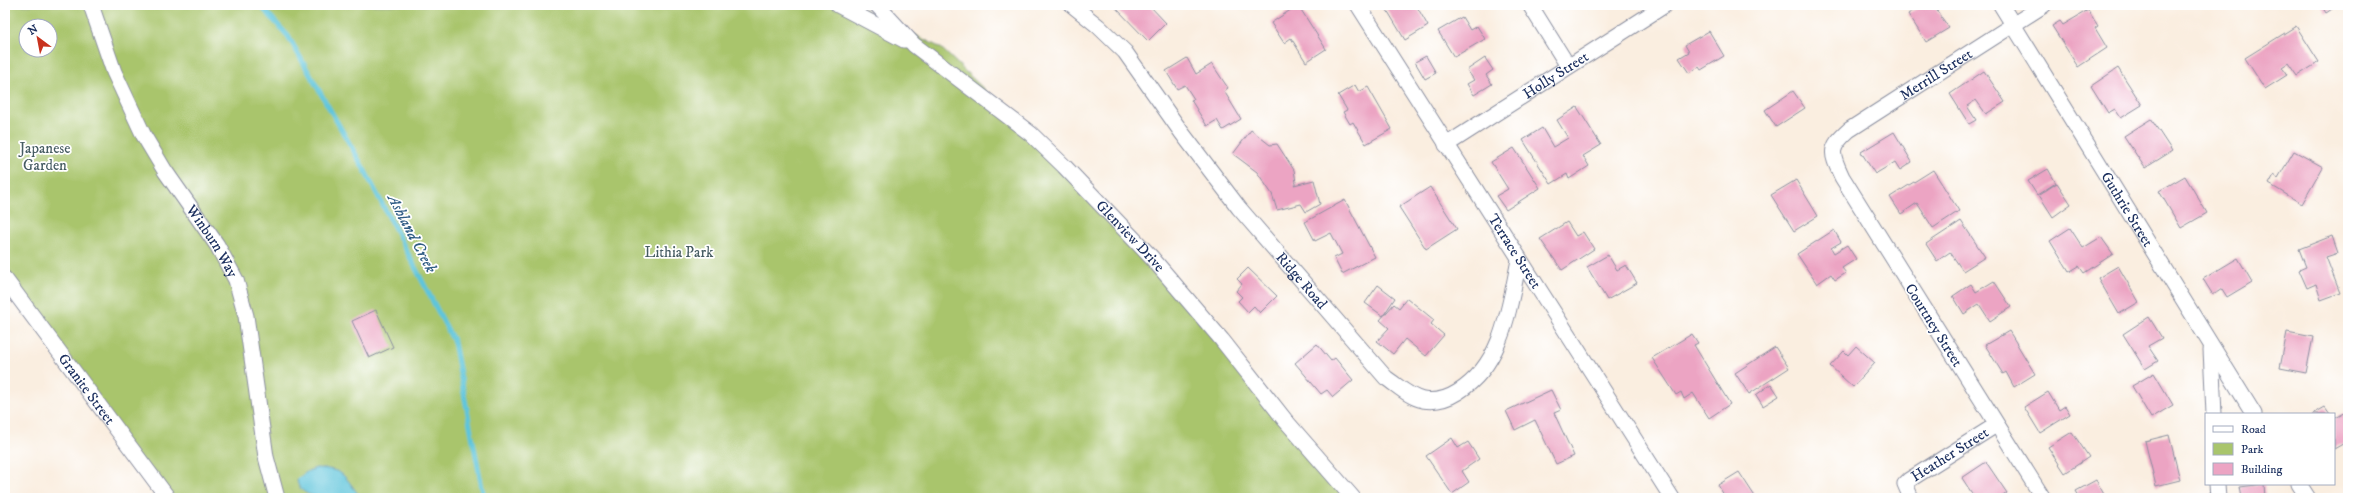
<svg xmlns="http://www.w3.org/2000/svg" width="2353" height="503" font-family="'IM FELL DW Pica',serif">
  <rect width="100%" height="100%" fill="#fff"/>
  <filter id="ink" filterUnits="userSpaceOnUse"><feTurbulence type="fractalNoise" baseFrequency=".025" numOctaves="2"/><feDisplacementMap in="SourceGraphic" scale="8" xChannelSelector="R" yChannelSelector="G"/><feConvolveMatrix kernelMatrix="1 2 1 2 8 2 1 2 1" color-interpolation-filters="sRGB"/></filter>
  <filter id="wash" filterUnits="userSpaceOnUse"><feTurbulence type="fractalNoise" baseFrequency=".012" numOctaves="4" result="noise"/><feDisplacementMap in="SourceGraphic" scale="16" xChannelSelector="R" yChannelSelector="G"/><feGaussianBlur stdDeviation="0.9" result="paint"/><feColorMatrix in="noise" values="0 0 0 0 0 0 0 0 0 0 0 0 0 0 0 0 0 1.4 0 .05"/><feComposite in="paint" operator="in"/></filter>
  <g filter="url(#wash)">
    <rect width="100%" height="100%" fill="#faeee0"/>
    <path fill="#a9c56c" stroke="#627a65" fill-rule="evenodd" d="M 5,5 L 856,5 L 941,48 L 1064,166 L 1353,498 L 168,498 L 5,279 ZM 26,26 L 50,26 L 50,50 L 26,50 Z"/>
    <path fill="#5ec5db" stroke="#3c7a9c" d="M 316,468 C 345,469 344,476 361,498 C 344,498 297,503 297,479 L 308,471 Z"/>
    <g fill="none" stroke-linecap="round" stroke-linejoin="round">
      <path stroke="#5ec5db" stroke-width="5" d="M 260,5 L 288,36 L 364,169 L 454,342 L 484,498"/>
    </g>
    <g id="blocks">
      <path fill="#eca4c3" d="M 1113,5 L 1149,5 L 1166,23 L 1148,41 Z
        M 1298,5 L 1326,49 L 1306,62 L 1291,38 L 1284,43 L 1271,23 Z
        M 1384,5 L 1416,5 L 1428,26 L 1405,40 Z
        M 1922,5 L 1930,5 L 1933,9 L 1935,8 L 1949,28 L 1926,42 L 1908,14 Z
        M 2321,5 L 2338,5 L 2326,13 Z
        M 2088,10 L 2098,26 L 2095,28 L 2107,48 L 2078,67 L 2052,26 L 2060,21 L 2063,25 Z
        M 1462,17 L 1470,30 L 1477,26 L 1485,39 L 1454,57 L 1438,31 Z
        M 2296,26 L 2319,62 L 2297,76 L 2288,63 L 2282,67 L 2287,75 L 2265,89 L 2245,58 Z
        M 1709,31 L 1724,56 L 1701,70 L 1699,67 L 1689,73 L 1679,58 L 1689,52 L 1685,45 Z
        M 1426,56 L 1436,73 L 1425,79 L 1415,62 Z
        M 1187,58 L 1196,74 L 1212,64 L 1228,88 L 1224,91 L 1241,119 L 1223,130 L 1217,120 L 1207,126 L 1191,100 L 1194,99 L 1185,85 L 1177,89 L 1166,71 Z
        M 1485,58 L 1493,70 L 1486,75 L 1492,84 L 1474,95 L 1467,84 L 1474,80 L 1467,70 Z
        M 2118,68 L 2142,105 L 2121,118 L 2115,109 L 2108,113 L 2091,86 Z
        M 1984,71 L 2005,102 L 1986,114 L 1976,100 L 1967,106 L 1976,120 L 1969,124 L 1950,94 Z
        M 1355,85 L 1359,92 L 1368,87 L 1392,129 L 1366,144 L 1353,122 L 1350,124 L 1343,112 L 1347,110 L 1338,95 Z
        M 1793,91 L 1805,108 L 1776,127 L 1765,110 Z
        M 1577,107 L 1601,145 L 1583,156 L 1589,166 L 1569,179 L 1567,174 L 1551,184 L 1523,140 L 1542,128 L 1553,147 L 1568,138 L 1557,120 Z
        M 2151,119 L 2172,151 L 2145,168 L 2124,136 Z
        M 1251,130 L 1270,145 L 1277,144 L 1294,170 L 1296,182 L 1294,185 L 1314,180 L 1320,204 L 1306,212 L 1301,204 L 1277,210 L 1272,194 L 1257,172 L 1233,154 Z
        M 1894,132 L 1912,162 L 1900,170 L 1895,162 L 1875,174 L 1861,152 Z
        M 1514,148 L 1540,188 L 1506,210 L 1496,196 L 1508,189 L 1491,162 Z
        M 2294,151 L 2323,167 L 2302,204 L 2269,184 L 2274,175 L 2278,178 Z
        M 2048,169 L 2056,183 L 2037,195 L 2028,181 Z
        M 1933,170 L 1959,211 L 1933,228 L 1917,203 L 1901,214 L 1890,197 Z
        M 2185,176 L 2207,213 L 2181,228 L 2159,191 Z
        M 1796,180 L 1818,216 L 1794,231 L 1771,195 Z
        M 2057,183 L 2071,204 L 2053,217 L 2039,195 Z
        M 1430,187 L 1457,229 L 1426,249 L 1399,207 Z
        M 1345,200 L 1375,257 L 1342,274 L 1334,258 L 1342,254 L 1331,233 L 1315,241 L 1305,222 Z
        M 1961,221 L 1985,257 L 1963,271 L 1950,252 L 1937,261 L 1926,244 Z
        M 1567,222 L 1576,236 L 1583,232 L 1594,249 L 1562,270 L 1540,239 Z
        M 2070,228 L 2083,248 L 2101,237 L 2113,254 L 2084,273 L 2079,266 L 2069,272 L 2050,241 Z
        M 1834,230 L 1841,242 L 1831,248 L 1834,253 L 1847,245 L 1856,259 L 1842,268 L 1846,273 L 1835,280 L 1831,274 L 1817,284 L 1797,254 Z
        M 2332,236 L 2338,253 L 2326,257 L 2340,293 L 2321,300 L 2316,284 L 2307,288 L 2299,270 L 2306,267 L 2299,249 Z
        M 1608,255 L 1617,270 L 1626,265 L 1637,283 L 1607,300 L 1587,267 Z
        M 2238,258 L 2252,282 L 2227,297 L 2222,289 L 2213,295 L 2203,279 Z
        M 2118,266 L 2139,302 L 2119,314 L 2098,278 Z
        M 1248,268 L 1277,296 L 1260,313 L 1254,306 L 1248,312 L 1238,301 L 1242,297 L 1236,291 L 1242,284 L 1237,279 Z
        M 1994,281 L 2011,307 L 1990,321 L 1979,304 L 1964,314 L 1953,296 L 1971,284 L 1976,292 Z
        M 1378,285 L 1395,298 L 1383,316 L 1365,303 Z
        M 1407,298 L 1434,320 L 1431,324 L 1444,335 L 1426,356 L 1405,339 L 1393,354 L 1377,341 L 1389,328 L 1380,320 L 1394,304 L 1399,308 Z
        M 376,310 L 393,347 L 369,358 L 352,321 Z
        M 2149,317 L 2162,338 L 2148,346 L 2158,361 L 2145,369 L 2123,334 Z
        M 2009,331 L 2035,374 L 2014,387 L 2006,372 L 2003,374 L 1985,345 Z
        M 2287,332 L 2313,337 L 2306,373 L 2280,368 Z
        M 1692,334 L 1698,343 L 1694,345 L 1730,404 L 1709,418 L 1693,393 L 1684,399 L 1681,392 L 1676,395 L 1652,358 Z
        M 1317,344 L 1331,361 L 1335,358 L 1353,380 L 1333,397 L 1327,390 L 1321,394 L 1295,363 Z
        M 1856,346 L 1875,363 L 1853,387 L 1830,366 L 1844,351 L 1848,355 Z
        M 1775,347 L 1789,368 L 1749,394 L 1735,373 Z
        M 2154,373 L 2173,405 L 2151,418 L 2132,386 Z
        M 1771,384 L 1779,396 L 1763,406 L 1756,395 Z
        M 1551,390 L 1561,410 L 1554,413 L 1574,456 L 1556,464 L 1535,420 L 1515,430 L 1506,411 Z
        M 2048,392 L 2059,410 L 2065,406 L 2070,414 L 2040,433 L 2024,407 Z
        M 2325,407 L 2330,414 L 2313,414 Z
        M 2348,411 L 2348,441 L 2334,449 L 2334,419 Z
        M 2072,432 L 2089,457 L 2065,473 L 2048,447 Z
        M 2169,435 L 2180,480 L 2156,486 L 2145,441 Z
        M 1452,438 L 1458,448 L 1468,442 L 1479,459 L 1462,471 L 1469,482 L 1452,494 L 1426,456 Z
        M 1986,462 L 2007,493 L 2000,498 L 1975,498 L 1962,478 Z
        M 1739,472 L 1756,498 L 1719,498 L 1724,495 L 1718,485 Z
        M 2096,480 L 2106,498 L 2080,498 L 2076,491 Z
        M 2264,484 L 2265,498 L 2242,498 L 2240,487 Z"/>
    </g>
  </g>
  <g filter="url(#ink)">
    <use href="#blocks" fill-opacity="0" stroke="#8a8e9f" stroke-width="1"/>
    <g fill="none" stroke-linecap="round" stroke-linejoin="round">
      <g stroke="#8a8e9f" stroke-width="17">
        <g id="minor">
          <path id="s1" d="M 91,5 L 114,72 L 144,136 L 165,171 L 217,245 L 236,280 L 246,316 L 266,457 L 277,498"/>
          <path d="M 838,5 L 904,40"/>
          <path id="s2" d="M 877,5 L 914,45 L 1031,134 L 1064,166 L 1152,258 L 1222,340 L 1285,420 L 1353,498"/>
          <path id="s3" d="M 1072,5 L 1098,26 L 1125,52 L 1182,133 L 1239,208 L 1386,378 C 1397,385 1409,397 1423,400 C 1435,402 1447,399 1458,392 C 1503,364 1509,308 1519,260"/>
          <path id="s4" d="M 1358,5 L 1672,498"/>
          <path d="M 1530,5 L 1568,66"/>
          <path id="s5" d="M 2001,5 L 2254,414"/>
          <path id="s6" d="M 1446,145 L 1665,5"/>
          <path id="s7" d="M 5,279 L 168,498"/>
          <path d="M 2211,349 L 2214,414"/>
          <path d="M 2217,484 L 2218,498"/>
          <path d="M 2299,484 L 2308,498"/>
          <path id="s8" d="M 1911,498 L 1905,484 L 1909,480 L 1996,425"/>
          <path id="s9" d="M 2043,498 L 1842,177 C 1831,153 1828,149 1849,130 L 2044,5"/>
        </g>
      </g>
      <use href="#minor" stroke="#fff" stroke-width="15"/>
    </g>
  </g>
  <g text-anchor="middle" stroke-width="3.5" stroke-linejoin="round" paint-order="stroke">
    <g font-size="15" fill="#1b2f5e" stroke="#fff">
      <text dy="5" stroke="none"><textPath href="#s6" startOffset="130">Holly Street</textPath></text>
      <text dy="5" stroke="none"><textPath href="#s9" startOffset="536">Merrill Street</textPath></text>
      <text dy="5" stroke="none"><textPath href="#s5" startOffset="240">Guthrie Street</textPath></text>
      <text dy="5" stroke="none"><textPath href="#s2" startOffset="344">Glenview Drive</textPath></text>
      <text dy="5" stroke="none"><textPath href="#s1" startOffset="267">Winburn Way</textPath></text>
      <text dy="5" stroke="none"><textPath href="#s4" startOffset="292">Terrace Street</textPath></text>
      <text dy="5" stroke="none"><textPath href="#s3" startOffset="360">Ridge Road</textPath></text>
      <text transform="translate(1934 325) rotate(58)" y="5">Courtney Street</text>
      <text dy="5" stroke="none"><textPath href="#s7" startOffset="137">Granite Street</textPath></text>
      <text dy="5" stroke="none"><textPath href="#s8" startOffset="69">Heather Street</textPath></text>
    </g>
    <g font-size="15" fill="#465c62" stroke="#fff">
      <text x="45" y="153">Japanese<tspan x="45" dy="17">Garden</tspan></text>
      <text x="679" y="257">Lithia Park</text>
    </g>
    <g font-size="16" font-style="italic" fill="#2f5c84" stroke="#fff">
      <text transform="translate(413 233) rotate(62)" y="6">Ashland Creek</text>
    </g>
  </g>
  <rect width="2353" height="503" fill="none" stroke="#fff" stroke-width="20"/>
  <rect x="2205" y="413" width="130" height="72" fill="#ffffff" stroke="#a4acbf"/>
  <rect x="2213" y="426" width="20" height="6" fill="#ffffff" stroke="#a4acbf"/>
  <text x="2241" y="433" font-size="12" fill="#1b2f5e">Road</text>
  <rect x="2213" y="443" width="20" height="12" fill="#a9c56c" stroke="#a4acbf"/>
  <text x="2241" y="453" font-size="12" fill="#1b2f5e">Park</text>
  <rect x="2213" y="463" width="20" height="12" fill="#eca4c3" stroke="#a4acbf"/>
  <text x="2241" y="473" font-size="12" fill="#1b2f5e">Building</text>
  <g transform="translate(38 38) rotate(328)"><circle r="19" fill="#ffffff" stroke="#a4acbf"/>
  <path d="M0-3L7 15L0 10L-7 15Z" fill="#c8321e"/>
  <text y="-6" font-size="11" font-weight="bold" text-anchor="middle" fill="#1b2f5e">N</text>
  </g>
</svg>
